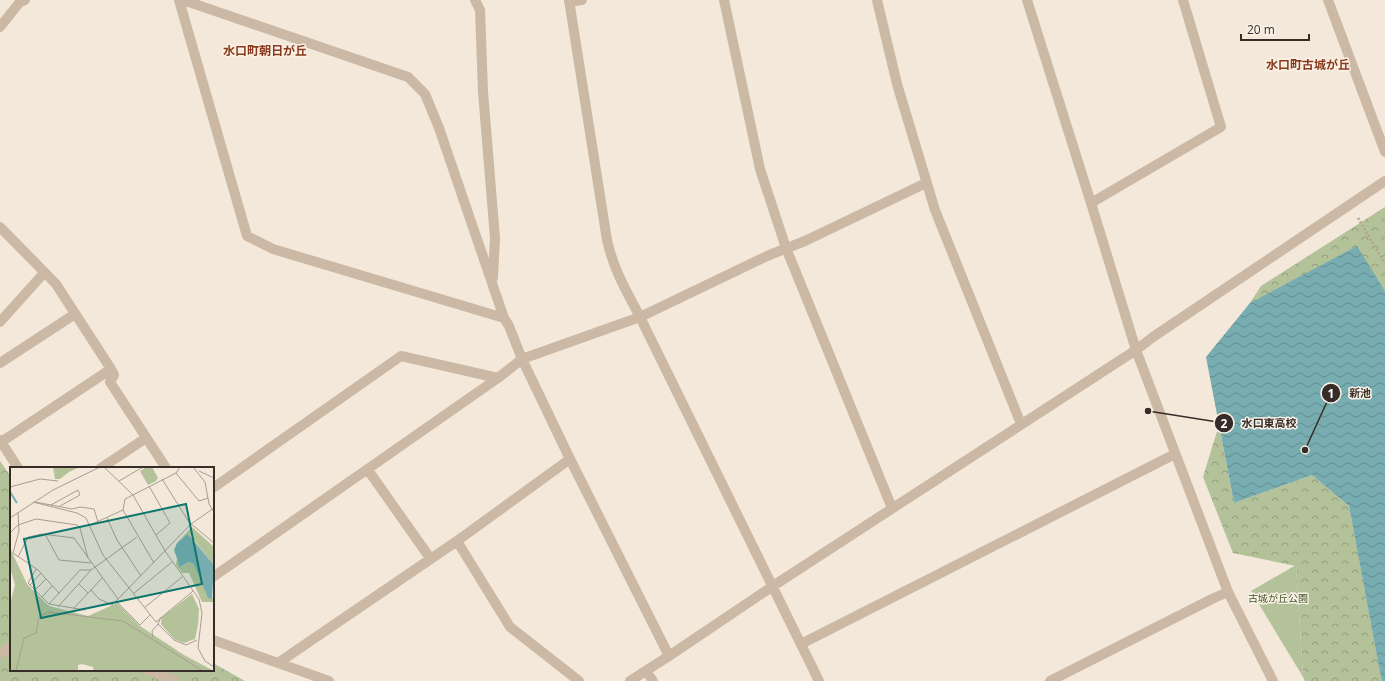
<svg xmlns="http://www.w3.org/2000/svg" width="1385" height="681" font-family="'Open Sans','Noto Sans JP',sans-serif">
  <defs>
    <pattern id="forest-crowns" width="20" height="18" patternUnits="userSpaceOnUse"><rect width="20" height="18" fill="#b3c299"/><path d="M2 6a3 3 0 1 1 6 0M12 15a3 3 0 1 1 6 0" fill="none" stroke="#929e7d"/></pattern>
    <pattern id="water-waves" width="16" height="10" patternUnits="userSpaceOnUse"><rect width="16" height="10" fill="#77acb1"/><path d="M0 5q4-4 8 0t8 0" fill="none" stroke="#628c90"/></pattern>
  </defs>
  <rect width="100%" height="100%" fill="#f3e8da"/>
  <path fill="url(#forest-crowns)" d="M 1385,207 L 1385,291 L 1356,247 L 1250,303 L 1261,286 Z
    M 1219,425 L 1234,503 L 1312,475 L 1349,506 L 1382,681 L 1305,681 L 1303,677 L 1296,566 L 1233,553 L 1203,477 Z
    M 0,461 L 11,477 L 11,670 L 213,670 L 213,663 L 245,681 L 0,681 Z"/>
  <path fill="#b3c299" d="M 1296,565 L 1303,677 L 1251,591 Z"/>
  <path fill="url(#water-waves)" d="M 1357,246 L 1385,291 L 1385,681 L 1382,681 L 1380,672 L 1349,506 L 1312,475 L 1234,503 L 1206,357 L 1250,303 Z"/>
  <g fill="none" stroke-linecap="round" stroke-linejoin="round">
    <path stroke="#b7a28f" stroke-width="2.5" stroke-dasharray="2 2" stroke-linecap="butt" d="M 1358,218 L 1385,264"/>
    <path stroke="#cbb8a5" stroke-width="10" d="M 179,0 L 247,236 L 273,249 L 504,318
      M 183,0 L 408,77 L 425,94 L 439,128 L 504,318 L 509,326 L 522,359 L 570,459 L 669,656 L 773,586 L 1136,350 L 1153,337 L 1385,181
      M 475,0 L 480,10 L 483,92 L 495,238 L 493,278
      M 569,0 L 607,240 C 614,271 626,290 640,317 L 819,681
      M 724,0 L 760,169 L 786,248 L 892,508
      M 877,0 L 897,84 L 935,210 L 1021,424
      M 1328,0 L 1385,152
      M 569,2 L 582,0
      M 0,27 L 20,2 L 25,0
      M 1091,203 L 1221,127 L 1183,0
      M 0,227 L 56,284 L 111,369 L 114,375 L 110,382 L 166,468
      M 0,322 L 44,273
      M 0,363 L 75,314
      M 0,440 L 18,468
      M 1,442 L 111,369
      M 101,468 L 146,438
      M 368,470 L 430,558
      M 213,488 L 401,356 L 498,378 L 522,359 L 640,317 L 767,256 L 805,241 L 926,183
      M 457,541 L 570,459
      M 213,577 L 498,378
      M 213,640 L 329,681
      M 801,644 L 1175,454
      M 0,654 L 11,647
      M 278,663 L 457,541 L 510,627 L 579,681
      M 148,670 L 175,681
      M 646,671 L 653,681
      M 630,681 L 669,656
      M 1050,681 L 1214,598 L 1228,592"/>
    <path stroke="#cbb8a5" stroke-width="10" d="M 1027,0 L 1091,203 L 1136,350 L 1228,592 L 1273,681"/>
  </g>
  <g text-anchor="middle" stroke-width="3" stroke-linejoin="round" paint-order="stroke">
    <g font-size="10" fill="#445629" stroke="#faf2e6">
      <text x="1278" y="602">古城が丘公園</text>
    </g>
    <g font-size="12" font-weight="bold" fill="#893a1c" stroke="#faf2e6">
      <text x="265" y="55">水口町朝日が丘</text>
      <text x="1308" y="69">水口町古城が丘</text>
    </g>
  </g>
  <g transform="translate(10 467)">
    <rect width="204" height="204" fill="#f3e8da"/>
    <path d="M 43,0 L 70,0 L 59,5 L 50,12 L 45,12 ZM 182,60 L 204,80 L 204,98 L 179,67 L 167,76 ZM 0,81 L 17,117 L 39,139 L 78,149 L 107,136 L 130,159 L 174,188 L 204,204 L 84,204 L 83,200 L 72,197 L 68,198 L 68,204 L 0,204 L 0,137 L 5,118 L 0,100 ZM 167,91 L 171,100 L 179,95 L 184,97 L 202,132 L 204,128 L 204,135 L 192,135 L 179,106 L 172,106 L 166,98 Z" fill="#b3c299"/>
    <path d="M 137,0 L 142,0 L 148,11 L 146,14 L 138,18 L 130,4 Z" fill="#b3c299"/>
    <path d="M 182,127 L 189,142 L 188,158 L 185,172 L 174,176 L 164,172 L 151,157 L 152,150 Z" fill="#b3c299"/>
    <path d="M 178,67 L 204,98 L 202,132 L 198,131 L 184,97 L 179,95 L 170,100 L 164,83 L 167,76 Z" fill="#77acb1"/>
    <path fill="none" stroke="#77acb1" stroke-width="2" d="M 0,25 L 7,36"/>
    <path fill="none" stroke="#a89d92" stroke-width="1" d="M 94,0 L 123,28 L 155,84 L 189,132 L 192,146 L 188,181 L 195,194 L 204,200M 183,0 L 195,15 L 199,37 L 204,45M 189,4 L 204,11M 166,6 L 189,34 L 198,31M 152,12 L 179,55 L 204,76M 109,14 L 133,0M 139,19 L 160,56 L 146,68M 0,20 L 30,12 L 48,14M 23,35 L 67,46 L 76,51 L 93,88 L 146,155 L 183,124M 25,35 L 62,42 L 70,40 L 84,42 L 88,55M 41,38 L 68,23 L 70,28 L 50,39M 8,45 L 9,64 L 3,86 L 28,103 L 49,126M 0,51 L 43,23 L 90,0M 97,51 L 107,73 L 131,109M 80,58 L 113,43M 0,66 L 8,58 L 26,52 L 67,58 L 70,61 L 78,91M 35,67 L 49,93 L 81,96M 8,90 L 18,70 L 32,67 L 64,71 L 108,132 L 181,57 L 204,41M 144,96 L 113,43 L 115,32 L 166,6 L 170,0M 26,102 L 18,116 L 39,137 L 75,143M 69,117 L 78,126M 20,118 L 31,106M 25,123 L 36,112M 81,123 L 92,111M 123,127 L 162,95M 32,130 L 42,119M 106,134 L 130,158 L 140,148M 39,137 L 70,103 L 81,103 L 127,70M 48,140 L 81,103M 134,141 L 172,110M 63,142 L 81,123 L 89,132 L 102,138 L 108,132M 151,150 L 148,157 L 164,173 L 176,178 L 187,173M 143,171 L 142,164 L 148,157M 6,204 L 14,171 L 26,166 L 29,150 L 38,145 L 113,154 L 193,204"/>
    <path fill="#0f766e" fill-opacity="0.15" stroke="#0f766e" stroke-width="2" d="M 176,37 L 192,117 L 31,151 L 14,72 Z"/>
    <rect width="204" height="204" fill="none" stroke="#372c27" stroke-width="2"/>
  </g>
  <path fill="none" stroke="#372c27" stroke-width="1.5" d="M1305 450L1331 393M1148 411L1224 423"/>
  <g fill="#372c27" stroke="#faf2e6" stroke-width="1.5">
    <circle cx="1305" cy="450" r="4"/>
    <circle cx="1148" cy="411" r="4"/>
    <circle cx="1331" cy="393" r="10"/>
    <circle cx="1224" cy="423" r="10"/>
  </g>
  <g font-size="12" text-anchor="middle" font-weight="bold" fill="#fff">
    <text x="1331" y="398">1</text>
    <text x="1224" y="428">2</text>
  </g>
  <g font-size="11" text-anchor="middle" font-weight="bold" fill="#372c27" stroke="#faf2e6" stroke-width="3" stroke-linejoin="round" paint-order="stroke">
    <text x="1360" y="397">新池</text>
    <text x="1269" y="427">水口東高校</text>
  </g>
  <path d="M1241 34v6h68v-6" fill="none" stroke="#372c27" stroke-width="2"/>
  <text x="1247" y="34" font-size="12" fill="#372c27" stroke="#faf2e6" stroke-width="3" paint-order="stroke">20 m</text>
</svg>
